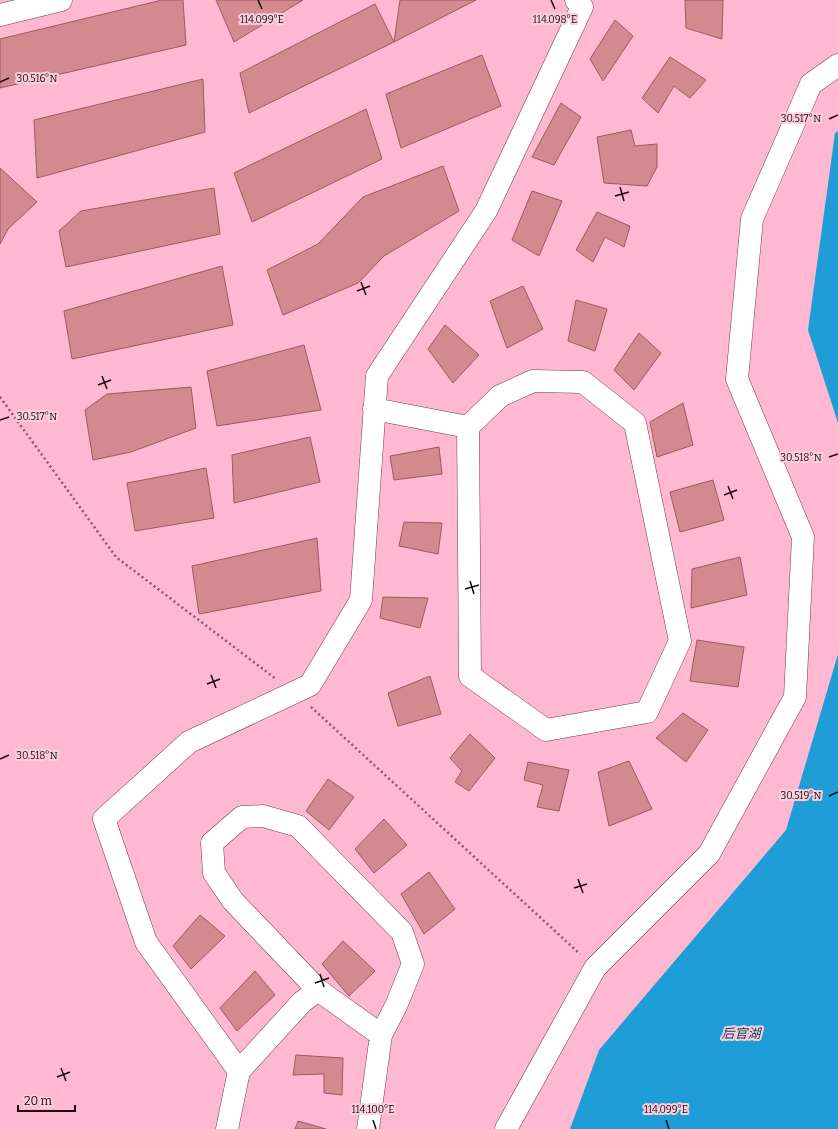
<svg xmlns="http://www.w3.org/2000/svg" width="838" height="1129" font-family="Bitter,'Noto Sans SC',serif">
  <rect width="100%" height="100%" fill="#ffb8d2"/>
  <path fill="#1f9dd6" d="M 838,131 L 838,423 L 808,330 L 835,133 Z
    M 838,654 L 838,1129 L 570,1129 L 599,1050 L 786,830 Z"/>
  <path fill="#d28a8f" stroke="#9c595f" d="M 162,0 L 183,0 L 186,45 L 0,88 L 0,39 Z
    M 216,0 L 303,0 L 234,42 Z
    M 400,0 L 476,0 L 394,42 Z
    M 685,0 L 723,0 L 722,39 L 686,28 Z
    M 375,4 L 394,42 L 249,113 L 240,73 Z
    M 615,20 L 633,36 L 603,81 L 590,59 Z
    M 482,55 L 501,106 L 401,148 L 386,94 Z
    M 670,57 L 706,80 L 690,98 L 674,86 L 658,113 L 642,98 Z
    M 203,79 L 205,132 L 37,178 L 34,120 Z
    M 561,103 L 581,117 L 554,165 L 532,157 Z
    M 366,109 L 382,159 L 252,222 L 234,173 Z
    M 631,130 L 635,146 L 657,144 L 657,167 L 647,186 L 604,183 L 597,137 Z
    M 443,166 L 459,211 L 384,256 L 358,283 L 283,315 L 267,270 L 318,244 L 363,197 Z
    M 0,168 L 37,202 L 8,229 L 0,244 Z
    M 214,188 L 220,234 L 66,267 L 59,231 L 81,211 Z
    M 532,191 L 562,201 L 539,256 L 512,240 Z
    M 597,212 L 630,226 L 624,247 L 605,237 L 593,262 L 576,250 Z
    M 222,266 L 233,325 L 72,359 L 64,311 Z
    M 523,286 L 543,329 L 507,348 L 490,301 Z
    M 576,300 L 607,309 L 595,351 L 568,341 Z
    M 445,325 L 479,355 L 453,383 L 428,349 Z
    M 639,333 L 661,353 L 634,390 L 614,370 Z
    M 304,345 L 321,410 L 217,426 L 207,371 Z
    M 191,387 L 196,428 L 131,452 L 93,460 L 85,410 L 107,394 Z
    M 683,403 L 693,445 L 657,457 L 650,422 Z
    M 310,437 L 320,482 L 234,503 L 232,455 Z
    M 439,447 L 442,474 L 394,480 L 390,456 Z
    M 206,468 L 214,518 L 135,531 L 127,483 Z
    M 713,480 L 724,520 L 680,532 L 670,492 Z
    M 404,522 L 442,523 L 438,554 L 399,546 Z
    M 317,538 L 321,591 L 199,614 L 192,566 Z
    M 740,557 L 747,595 L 691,608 L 692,569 Z
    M 383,597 L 428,598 L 420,628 L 380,618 Z
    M 697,640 L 744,647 L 738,687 L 690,681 Z
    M 430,676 L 441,714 L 398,726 L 388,693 Z
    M 683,713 L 708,730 L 686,762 L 656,738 Z
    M 470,734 L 495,758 L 469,791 L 455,782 L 462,771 L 450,758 Z
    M 629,761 L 652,809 L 609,826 L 598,772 Z
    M 528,762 L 569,770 L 559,811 L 537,807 L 543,785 L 524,780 Z
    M 328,779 L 354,797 L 329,830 L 306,811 Z
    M 384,819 L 407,845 L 374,873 L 355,849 Z
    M 429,872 L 455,909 L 424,934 L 401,894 Z
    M 200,915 L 225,936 L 191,969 L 173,946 Z
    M 343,941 L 375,971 L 349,996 L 322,964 Z
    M 255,971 L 275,995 L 237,1031 L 220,1008 Z
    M 296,1055 L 343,1058 L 342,1095 L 324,1093 L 324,1074 L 293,1075 Z
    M 298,1121 L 326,1129 L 295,1129 Z"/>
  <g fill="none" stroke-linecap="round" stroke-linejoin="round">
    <g stroke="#723750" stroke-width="23">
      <path id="street" d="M 0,15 L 61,0
        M 374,409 L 468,427 L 500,396 L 533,381 L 583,382 L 635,423 L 680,641 L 647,712 L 546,730 L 470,676 L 468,427
        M 239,1071 L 302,1002 L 318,990
        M 227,1129 L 239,1071 L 146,942 L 104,819 L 189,742 L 310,685 L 361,600 L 377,376 L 486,211 L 582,7 L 576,0
        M 368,1129 L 381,1035 L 396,1006 L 413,964 L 402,932 L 298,826 L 263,816 L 242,817 L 212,843 L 214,873 L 233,901 L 318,990 L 381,1035
        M 506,1129 L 595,968 L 709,854 L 795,697 L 803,537 L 737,379 L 752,219 L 811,84 L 838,65"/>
    </g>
    <path stroke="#855769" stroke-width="2.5" stroke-dasharray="2 3" stroke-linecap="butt" d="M 0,397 L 116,557 L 276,679
      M 311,707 L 580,954"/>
    <use href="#street" stroke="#fff" stroke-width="22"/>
  </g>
  <path fill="none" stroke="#1e0610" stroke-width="1.5" d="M 258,0 L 262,9M 551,0 L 555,9M 0,82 L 9,78M 829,119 L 838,115M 620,187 L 624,201M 615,196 L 629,192M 361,282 L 366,295M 357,291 L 370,286M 102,376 L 107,389M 98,385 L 111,380M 0,420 L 9,417M 829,457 L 838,454M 728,486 L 733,499M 724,495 L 737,490M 470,581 L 474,594M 465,589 L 479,585M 211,675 L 216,688M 207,684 L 220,679M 0,759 L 9,755M 829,796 L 838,792M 578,879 L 583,893M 574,888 L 587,884M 320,974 L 324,987M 315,983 L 329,978M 61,1068 L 66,1081M 57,1077 L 70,1072M 373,1120 L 376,1129M 666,1120 L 669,1129"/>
  <g text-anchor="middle" stroke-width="4" stroke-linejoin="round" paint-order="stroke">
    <g font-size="13" font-style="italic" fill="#114159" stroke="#fbcfde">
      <text x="741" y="1038">后官湖</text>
    </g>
  </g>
  <g font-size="10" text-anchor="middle" fill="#1e0610" stroke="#fbcfde" stroke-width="4" stroke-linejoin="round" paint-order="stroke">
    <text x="555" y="23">114.098°E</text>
    <text x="262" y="23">114.099°E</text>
    <text x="37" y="82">30.516°N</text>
    <text x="801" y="122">30.517°N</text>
    <text x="37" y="420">30.517°N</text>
    <text x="801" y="461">30.518°N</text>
    <text x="37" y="759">30.518°N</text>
    <text x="801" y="799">30.519°N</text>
    <text x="373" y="1113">114.100°E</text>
    <text x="666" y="1113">114.099°E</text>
  </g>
  <path d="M18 1105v6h57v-6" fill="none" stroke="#1e0610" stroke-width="2"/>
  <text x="24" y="1105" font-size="12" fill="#1e0610" stroke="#fbcfde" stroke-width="3" paint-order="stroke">20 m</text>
</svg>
